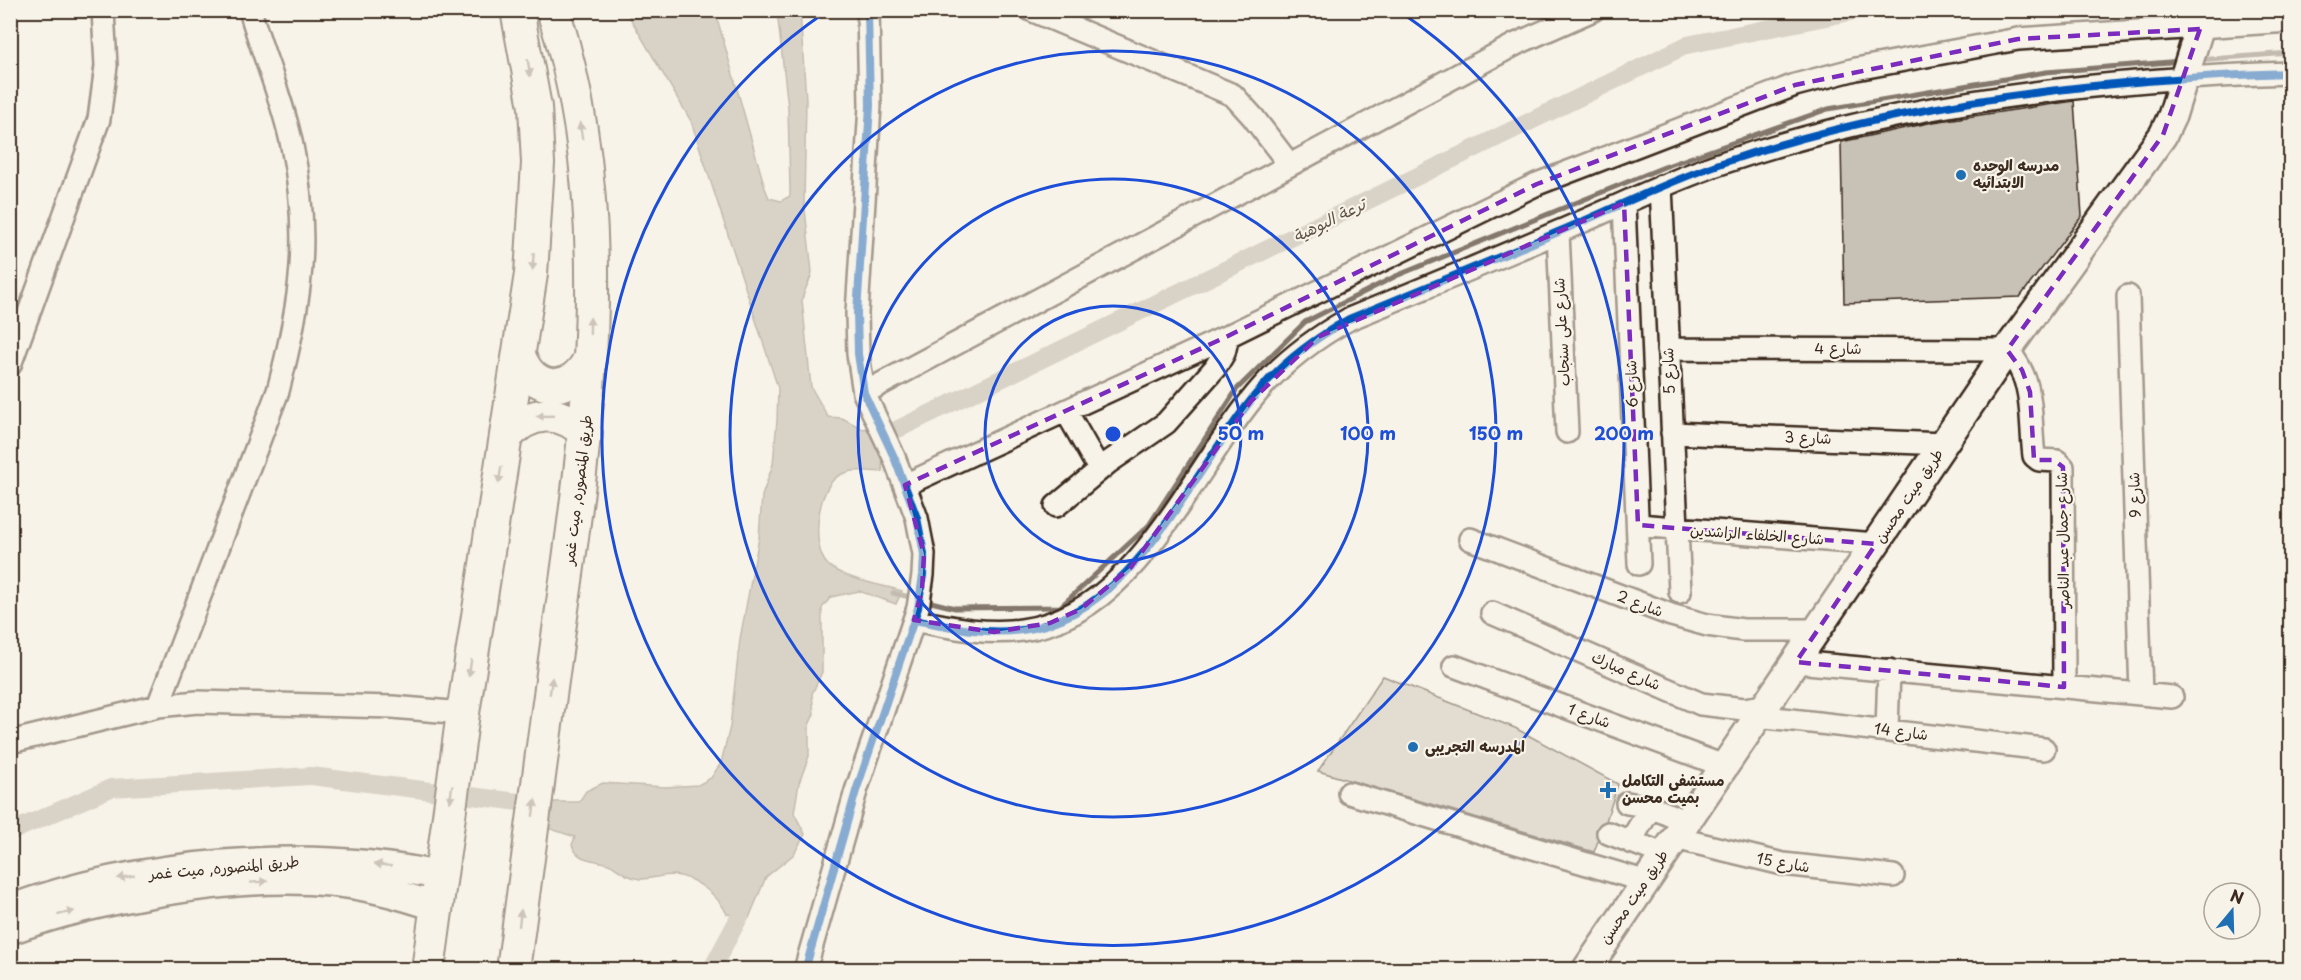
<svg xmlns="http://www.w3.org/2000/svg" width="2301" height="980" font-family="'Playpen Sans','Playpen Sans Arabic',sans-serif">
  <rect width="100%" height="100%" fill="#f7f3e8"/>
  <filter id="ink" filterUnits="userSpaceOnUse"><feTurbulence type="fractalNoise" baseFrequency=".0167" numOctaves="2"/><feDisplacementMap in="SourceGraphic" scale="12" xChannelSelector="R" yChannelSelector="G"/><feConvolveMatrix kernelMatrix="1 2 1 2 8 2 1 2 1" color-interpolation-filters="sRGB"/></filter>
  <g filter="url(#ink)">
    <path fill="#b4aca0" stroke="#84786c" stroke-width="1.5" d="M 626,11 L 715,11 L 765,188 L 769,198 L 781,201 L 790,196 L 790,189 L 788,107 L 777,11 L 800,11 L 806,100 L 804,201 L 812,272 C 810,282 804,289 802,300 L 811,387 L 828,417 L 842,418 L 863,429 L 867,428 L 885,464 L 882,465 L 883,472 C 867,471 852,468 838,476 C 817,489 810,548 828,565 C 846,580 879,584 902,591 L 896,604 L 859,591 L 831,597 L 822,608 L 822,672 L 812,694 L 814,714 L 809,725 L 809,756 L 799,783 L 794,813 L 805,834 L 794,854 L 766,877 L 749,918 L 727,914 C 718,895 694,876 673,875 C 662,875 651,879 640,879 C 629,878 620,871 611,865 C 597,858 579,864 572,845 L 575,837 L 545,827 L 549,802 L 579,802 L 586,791 L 603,783 L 665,787 L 698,785 L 711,778 L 721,763 L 730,727 L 740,639 L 759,538 L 762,496 L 773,464 L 777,420 L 778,388 L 691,121 Z"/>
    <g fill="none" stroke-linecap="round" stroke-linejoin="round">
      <path stroke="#84786c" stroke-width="5" d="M 2197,60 L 2290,53
        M 893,593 L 914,598
        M 923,600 L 955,608 L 1060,607 L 1149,525 L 1237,389 L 1305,322 L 1396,276 L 1664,167 L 1828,109 L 2046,72 L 2182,61"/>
      <path stroke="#b4aca0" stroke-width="18" d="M 851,452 L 1687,45 L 1860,10
        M 10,832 L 111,788 L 311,776 L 543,805
        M 711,970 L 740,916 L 743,892"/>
    </g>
    <path fill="#c8c1b6" stroke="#3b2a1e" stroke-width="1.5" d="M 2074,101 L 2082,216 L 2020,297 L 1844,303 L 1841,142 L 1933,122 Z
      M 1383,676 L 1515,728 L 1618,784 L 1606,821 L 1596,829 L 1598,841 L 1594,852 L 1318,771 Z"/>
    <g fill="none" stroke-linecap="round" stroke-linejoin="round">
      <g stroke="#3b2a1e" stroke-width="26">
        <path id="minor" d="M 1031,10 L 1233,95 L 1253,117 L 1289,164
          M 1661,186 L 1680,592
          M 1624,203 L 1639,564
          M 1558,232 L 1567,432
          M 2128,296 L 2141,694
          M 1668,349 L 2007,350 C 2036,381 2029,416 2034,456 L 2039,460 L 2057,461 L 2063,467 L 2064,687
          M 10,365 L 99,119 L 106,66 L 103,10
          M 864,393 L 1516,44 L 1593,10
          M 1066,411 L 1099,469
          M 1672,433 L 1944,444
          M 905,485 L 1228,336 L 1537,184 L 1795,85 L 1856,69 L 2018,39 L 2290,21
          M 1056,506 L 1109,462 L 1166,423 L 1215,368 L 1224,353 L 1228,336
          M 1638,525 L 1876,544
          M 1470,539 L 1671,615 L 1707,625 L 1743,630 L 1817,630
          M 1492,613 L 1701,704 L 1744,709 L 1765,706
          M 914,620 C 950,627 984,635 1022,630 C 1139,615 1193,464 1263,386 C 1287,359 1317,337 1349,319 C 1419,290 1489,262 1558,232 C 1613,209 1666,182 1722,163 C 1898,102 2105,79 2290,73
          M 1796,662 L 2172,697
          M 1454,666 L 1724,766
          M 158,706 L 278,391 C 301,302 311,237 292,146 C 283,100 263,56 250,10
          M 1758,716 L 2044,749
          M 1887,730 L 1889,670
          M 10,742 L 158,706 L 197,702 L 392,707 L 463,713
          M 1349,793 L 1644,881
          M 1627,803 L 1651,807 L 1686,822
          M 1608,833 L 1663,854
          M 1675,838 L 1783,864 L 1893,876
          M 1630,842 L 1651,807
          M 805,970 L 856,791 L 918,608 L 923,575 L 924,554 L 917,518 L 894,457 L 864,393 L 858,354 L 857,313 L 870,106 L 868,10"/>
      </g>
      <g stroke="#3b2a1e" stroke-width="32">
        <path id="major" d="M 10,909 C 138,862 307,847 440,876
          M 10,930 C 97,898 239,873 330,882 C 367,885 402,895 437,907
          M 1586,970 L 2007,350 L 2163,135 L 2172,116 L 2205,10"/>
      </g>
      <g stroke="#3b2a1e" stroke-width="36">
        <path id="highway" d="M 520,358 C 535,394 572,394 589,360
          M 506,437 C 529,410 561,408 586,434
          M 428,970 L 463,713 L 531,274 L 538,163 L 535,107 L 517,10
          M 513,970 C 527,859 543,748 558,637 C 588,431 619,213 553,10"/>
      </g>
      <use href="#minor" stroke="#f7f3e8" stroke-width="21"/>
      <use href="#major" stroke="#f7f3e8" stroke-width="27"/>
      <use href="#highway" stroke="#f7f3e8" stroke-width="32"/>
      <g stroke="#f7f3e8" stroke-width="11">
        <path id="cycleway" d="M 914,620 C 950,627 984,635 1022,630 C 1139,615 1193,464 1263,386 C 1287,359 1317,337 1349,319 C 1419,290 1489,262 1558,232 C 1613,209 1666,182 1722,163 C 1898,102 2105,79 2290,73
          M 805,970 L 856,791 L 918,608 L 923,575 L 924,554 L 917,518 L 894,457 L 864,393 L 858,354 L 857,313 L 870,106 L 868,10"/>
      </g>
      <use href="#cycleway" stroke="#0057b8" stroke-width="8"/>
    </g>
    <defs><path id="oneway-solid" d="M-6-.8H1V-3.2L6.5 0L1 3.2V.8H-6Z" transform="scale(1.5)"/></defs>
    <g fill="#998e83">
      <use href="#oneway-solid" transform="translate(529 68) rotate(81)"/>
      <use href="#oneway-solid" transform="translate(581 131) rotate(-99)"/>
      <use href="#oneway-solid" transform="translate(533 262) rotate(95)"/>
      <use href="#oneway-solid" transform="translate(590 326) rotate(-89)"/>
      <use href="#oneway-solid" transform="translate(545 416) rotate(178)"/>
      <use href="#oneway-solid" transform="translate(500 475) rotate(99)"/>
      <use href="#oneway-solid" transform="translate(470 668) rotate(99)"/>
      <use href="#oneway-solid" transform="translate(551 686) rotate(-82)"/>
      <use href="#oneway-solid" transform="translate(451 794) rotate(98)"/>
      <use href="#oneway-solid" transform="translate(534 808) rotate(-82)"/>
      <use href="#oneway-solid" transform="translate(383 865) rotate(-173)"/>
      <use href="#oneway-solid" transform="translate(126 877) rotate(170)"/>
      <use href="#oneway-solid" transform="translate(259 882) rotate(-4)"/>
      <use href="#oneway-solid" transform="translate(66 913) rotate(-14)"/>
      <use href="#oneway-solid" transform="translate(520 918) rotate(-83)"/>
    </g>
  </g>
  <path d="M0 0H2301V980H0ZM 2200,29 L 2163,135 L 2007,350 L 2022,370 L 2030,392 L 2034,460 L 2054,460 L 2063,467 L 2064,687 L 1796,662 L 1876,544 L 1638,525 L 1624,203 L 1318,337 L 1251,401 L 1131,567 L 1081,609 L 1050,623 L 994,632 L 914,620 L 922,590 L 924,554 L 905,485 L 1228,336 L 1537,184 L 1795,85 L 2018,39 Z" fill="#f7f3e8" fill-opacity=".55" fill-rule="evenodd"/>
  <path fill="none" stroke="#7b2cbf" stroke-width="4.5" stroke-dasharray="12 8" stroke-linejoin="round" d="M 2200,29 L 2163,135 L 2007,350 L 2022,370 L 2030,392 L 2034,460 L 2054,460 L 2063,467 L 2064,687 L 1796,662 L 1876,544 L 1638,525 L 1624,203 L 1318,337 L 1251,401 L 1131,567 L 1081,609 L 1050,623 L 994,632 L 914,620 L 922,590 L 924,554 L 905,485 L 1228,336 L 1537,184 L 1795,85 L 2018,39 Z"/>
  <g fill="none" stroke="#1d4ed8" stroke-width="3">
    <circle cx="1113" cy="434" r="128"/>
    <circle cx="1113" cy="434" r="255"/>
    <circle cx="1113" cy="434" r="383"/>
    <path d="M1402 13A511 511 0 1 1 824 13"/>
  </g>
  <g fill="#1f6fb2" stroke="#f7f3e8" stroke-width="2">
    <circle cx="1961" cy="175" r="6"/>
    <circle cx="1413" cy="747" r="6"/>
    <path d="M1605 781h6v6h6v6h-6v6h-6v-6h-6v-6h6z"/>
  </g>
  <g text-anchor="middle" stroke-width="4.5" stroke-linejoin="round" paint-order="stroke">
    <g font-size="15" font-weight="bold" fill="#3b2a1e" stroke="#f7f3e8" text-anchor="start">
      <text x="1973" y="171">مدرسه الوحده<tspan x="1973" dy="17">الابتدائيه</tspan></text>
      <text x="1425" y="752">المدرسه التجريبى</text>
      <text x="1622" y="786">مستشفى التكامل<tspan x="1622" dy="17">بميت محسن</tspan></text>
    </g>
    <g font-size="15" fill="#3b2a1e" stroke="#f7f3e8">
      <text transform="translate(1562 332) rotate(-93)" y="5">شارع على سنجاب</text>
      <text x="1838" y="354">شارع 4</text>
      <text transform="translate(1669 371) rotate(-92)" y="5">شارع 5</text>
      <text transform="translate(1632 384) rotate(-92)" y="5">شارع 6</text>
      <text transform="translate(1808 438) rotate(2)" y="5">شارع 3</text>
      <text transform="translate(578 490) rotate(-83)" y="5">طريق المنصوره, ميت غمر</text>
      <text transform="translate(2135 495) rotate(-92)" y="5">شارع 9</text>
      <text transform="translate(1909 496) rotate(-56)" y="5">طريق ميت محسن</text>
      <text transform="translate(1757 535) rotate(4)" y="5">شارع الخلفاء الراشدين</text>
      <text transform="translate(2063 540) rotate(-91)" y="5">شارع جمال عبد الناصر</text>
      <text transform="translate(1640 604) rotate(21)" y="5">شارع 2</text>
      <text transform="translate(1626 671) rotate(24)" y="5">شارع مبارك</text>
      <text transform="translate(1589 716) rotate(20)" y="5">شارع 1</text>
      <text transform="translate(1901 732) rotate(7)" y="5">شارع 14</text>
      <text transform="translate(1783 863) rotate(10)" y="5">شارع 15</text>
      <text transform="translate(224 868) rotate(-5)" y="5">طريق المنصوره, ميت غمر</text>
      <text transform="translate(1634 897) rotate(-56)" y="5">طريق ميت محسن</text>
    </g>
    <g font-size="16" font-style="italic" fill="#5f5145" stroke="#f7f3e8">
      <text transform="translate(1329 220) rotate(-26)" y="6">ترعة البوهية</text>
    </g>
  </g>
  <circle cx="1113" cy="434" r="9" fill="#1d4ed8" stroke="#f7f3e8" stroke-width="3"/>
  <g font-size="18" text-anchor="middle" font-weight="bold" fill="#1d4ed8" stroke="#f7f3e8" stroke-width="4.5" stroke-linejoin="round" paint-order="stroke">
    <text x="1241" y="440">50 m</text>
    <text x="1368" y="440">100 m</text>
    <text x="1496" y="440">150 m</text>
    <text x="1624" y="440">200 m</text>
  </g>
  <rect width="2301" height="980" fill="none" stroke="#f7f3e8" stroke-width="36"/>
  <rect x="18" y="18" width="2265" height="944" fill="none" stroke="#3b2a1e" stroke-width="2" filter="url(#ink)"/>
  <g transform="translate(2232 911) rotate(19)"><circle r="28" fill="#f7f3e8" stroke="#aca397" stroke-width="1.5"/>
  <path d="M0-4.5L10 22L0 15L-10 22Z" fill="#1f6fb2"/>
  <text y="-9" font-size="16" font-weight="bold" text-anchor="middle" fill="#3b2a1e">N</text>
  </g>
</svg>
